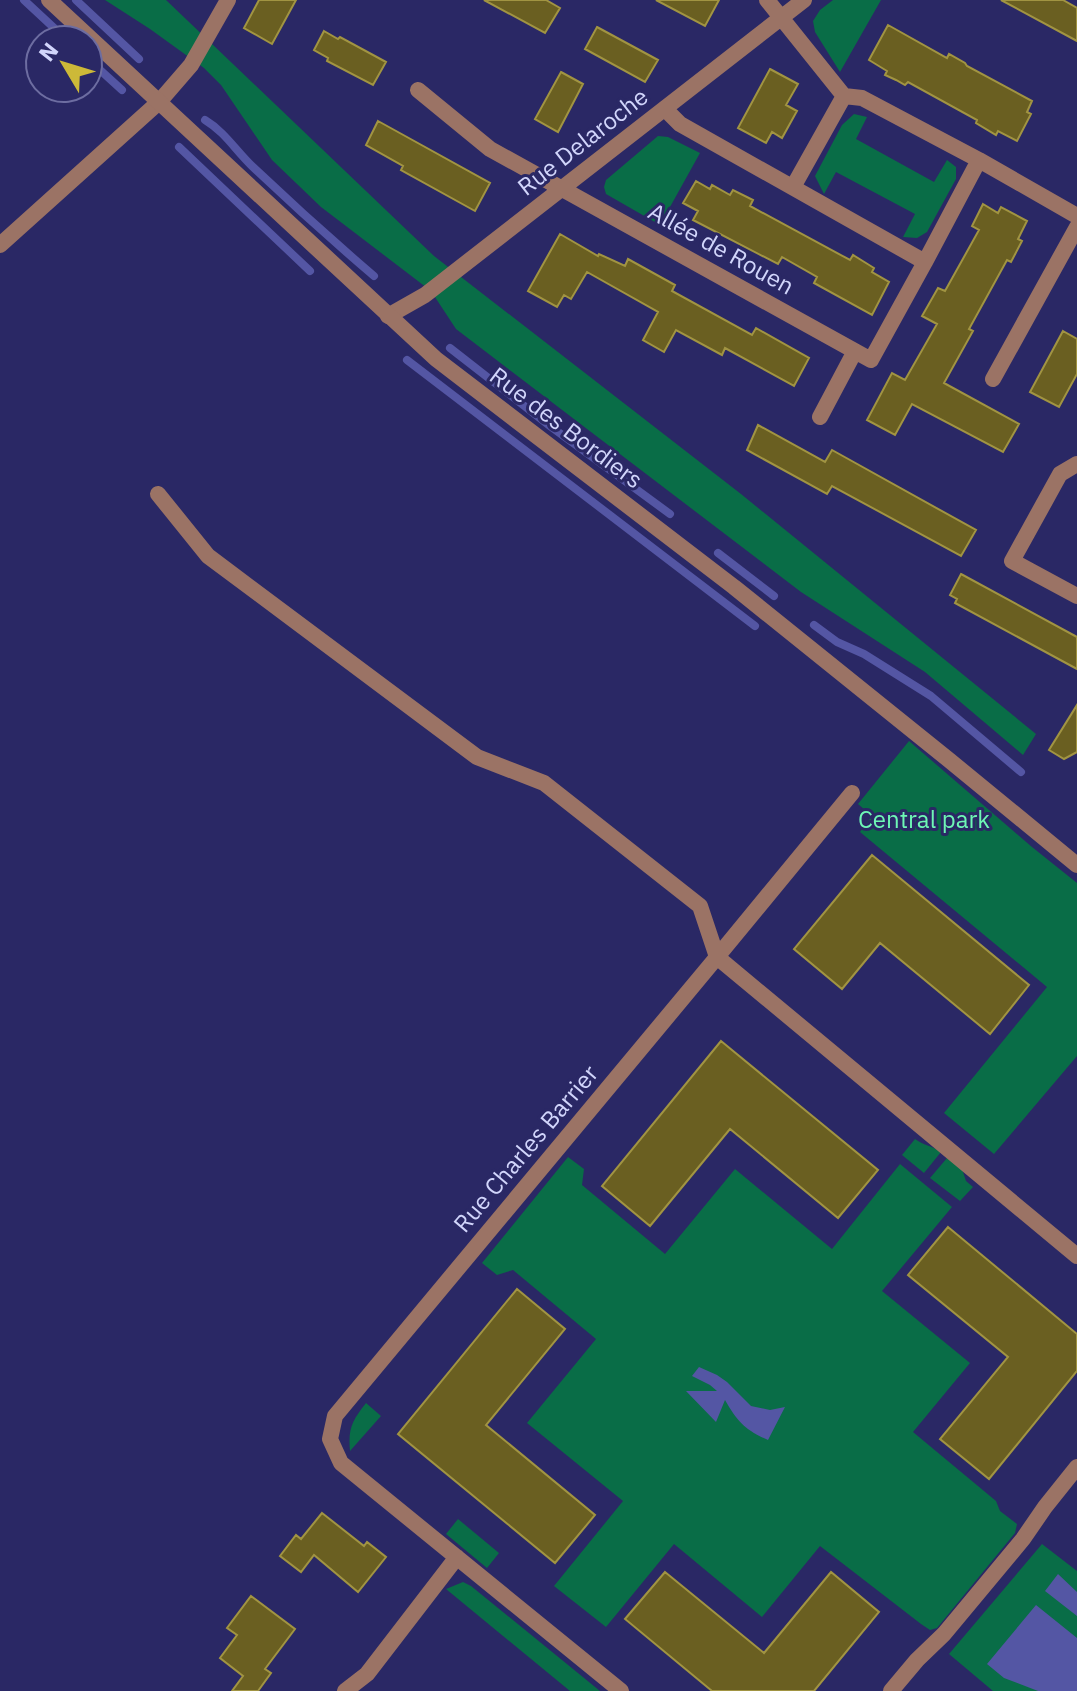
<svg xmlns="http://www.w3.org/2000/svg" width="1077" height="1691" font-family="'IBM Plex Sans',sans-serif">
  <rect width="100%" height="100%" fill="#2a2865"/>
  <path fill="#096d47" d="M 105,0 L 166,0 L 434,256 L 741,494 L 1036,734 L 1023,755 L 925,672 L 801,592 L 456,329 L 431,291 L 321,207 L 272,160 L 221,85 L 204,68 L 150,29 Z
    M 833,0 L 881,0 L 840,72 L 815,32 L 813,21 L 820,10 Z
    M 854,114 L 867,117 L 856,139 L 934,182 L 947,160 L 956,167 L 956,179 L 927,232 L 917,238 L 903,237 L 915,214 L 836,172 L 824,194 L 815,176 L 842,125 Z
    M 658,136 L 668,137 L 700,153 L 660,225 L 606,194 L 604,187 L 606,180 Z
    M 909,741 L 1032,847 L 1077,883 L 1077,1056 L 994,1154 L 944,1113 L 1047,987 L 860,832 L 872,816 L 858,804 Z
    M 915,1139 C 923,1145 932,1146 941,1152 L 924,1173 L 902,1155 Z
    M 568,1157 L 584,1169 L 582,1185 L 665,1254 L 735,1169 L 832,1249 L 900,1164 L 952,1207 L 882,1291 L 970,1363 L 913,1432 L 996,1501 L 1000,1511 L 1017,1524 L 1015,1533 L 937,1628 L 930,1630 L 921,1624 L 820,1546 L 762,1617 L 674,1544 L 606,1627 L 554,1586 L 623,1501 L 527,1423 L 596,1339 L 513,1270 L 497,1275 L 482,1263 Z
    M 947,1158 L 962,1169 L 966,1181 L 973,1187 L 960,1201 L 930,1178 Z
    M 366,1403 L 381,1416 L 350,1451 C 348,1428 352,1421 366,1403 Z
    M 458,1519 L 499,1553 L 487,1568 L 446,1534 Z
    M 1042,1544 L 1077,1571 L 1077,1691 L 993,1691 L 949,1654 Z
    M 463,1582 L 471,1586 L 600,1691 L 570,1691 L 446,1589 Z"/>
  <path fill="#5456a4" d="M 699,1367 L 717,1375 L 727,1382 L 751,1406 L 770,1410 L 785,1407 L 768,1440 C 745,1430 737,1421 725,1400 L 716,1422 L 686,1391 L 717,1391 L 710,1385 L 692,1376 Z
    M 1058,1574 L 1077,1592 L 1077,1616 L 1045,1591 Z
    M 1036,1605 L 1077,1638 L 1077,1691 L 1038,1691 L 1004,1678 L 987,1664 Z"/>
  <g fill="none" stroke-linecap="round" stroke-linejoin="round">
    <path stroke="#5456a4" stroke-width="8" d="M 24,0 L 67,40
      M 76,0 L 139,59
      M 88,59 L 122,90
      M 205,120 C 225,132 236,151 253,167 C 293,205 333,241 374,276
      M 179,147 L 310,271
      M 450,348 L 550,426 L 670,514
      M 407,360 L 755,626
      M 718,553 L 774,596
      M 814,625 L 837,642 L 864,654 L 931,696 L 1021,772"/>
  </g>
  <path fill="#6a5f21" stroke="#a19442" stroke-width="2" d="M 259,0 L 296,0 L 272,44 L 244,28 Z
    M 484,0 L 546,0 L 560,8 L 545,33 Z
    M 656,0 L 719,0 L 705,26 Z
    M 1001,0 L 1063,0 L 1077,8 L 1077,41 Z
    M 888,25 L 947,58 L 949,54 L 965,63 L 967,66 L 1032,101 L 1027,112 L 1031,114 L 1017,141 L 998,131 L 996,135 L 976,123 L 977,120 L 908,82 L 905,85 L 896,80 L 885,75 L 887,71 L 869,60 Z
    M 597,27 L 658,60 L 645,82 L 585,49 Z
    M 324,31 L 338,39 L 340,37 L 386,62 L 373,85 L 327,61 L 328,58 L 314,50 Z
    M 770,69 L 798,84 L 786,105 L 797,111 L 782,138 L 772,132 L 766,143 L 738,128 Z
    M 561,72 L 583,84 L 558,132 L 535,119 Z
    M 378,121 L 490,183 L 475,211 L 401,170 L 403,166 L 366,145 Z
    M 696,181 L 710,189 L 712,185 L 730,195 L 733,190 L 753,200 L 750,206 L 850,260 L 853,255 L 874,268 L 872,272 L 889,282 L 872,315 L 814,283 L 817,277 L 782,257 L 778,264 L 693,220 L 698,211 L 683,203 Z
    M 983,204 L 998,213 L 1001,207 L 1027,221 L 1018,239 L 1022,241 L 1011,262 L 1007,260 L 969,329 L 973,331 L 944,383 L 1019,424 L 1003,452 L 912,404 L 895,435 L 867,420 L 892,373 L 905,380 L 937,324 L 922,316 L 938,288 L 945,291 L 979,230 L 972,226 Z
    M 560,234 L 598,256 L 599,254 L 625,266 L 628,259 L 675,285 L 672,291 L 752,335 L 756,328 L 809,358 L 794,386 L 725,348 L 722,355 L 676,330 L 664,352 L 643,340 L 658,312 L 587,272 L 571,299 L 564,295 L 557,307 L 528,291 Z
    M 1063,331 L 1077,339 L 1077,374 L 1059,407 L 1030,392 Z
    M 758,425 L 825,462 L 832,450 L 976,530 L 961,556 L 832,486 L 827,494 L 747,450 Z
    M 961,574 L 1077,637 L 1077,669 L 955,603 L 957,599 L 950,595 Z
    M 1077,705 L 1077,752 L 1064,759 L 1049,750 Z
    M 872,855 L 1029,985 L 990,1034 L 880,943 L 842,989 L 794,949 Z
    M 721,1041 L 878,1170 L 838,1218 L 730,1129 L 650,1226 L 602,1186 Z
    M 948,1227 L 1077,1334 L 1077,1371 L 989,1479 L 940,1439 L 1008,1357 L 908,1275 Z
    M 517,1289 L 565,1329 L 486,1425 L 595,1515 L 555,1563 L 398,1434 Z
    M 322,1513 L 364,1546 L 367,1542 L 386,1557 L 358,1592 L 314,1555 L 301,1572 L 280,1556 L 296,1535 L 301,1539 Z
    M 665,1572 L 764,1653 L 831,1572 L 879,1612 L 814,1691 L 712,1691 L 625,1619 Z
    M 251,1596 L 295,1629 L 265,1669 L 271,1673 L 258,1691 L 232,1691 L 243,1676 L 220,1658 L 237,1635 L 227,1628 Z"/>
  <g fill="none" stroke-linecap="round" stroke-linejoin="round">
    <path stroke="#9b7365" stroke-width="16" d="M 767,0 L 844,96 L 862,98 L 979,160 L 1077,216
      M 418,90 L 490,149 L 871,360 L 925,262
      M 665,109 L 680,124 L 925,262 L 979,160
      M 793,187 L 844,96
      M 0,245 L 159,102 L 191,65 L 228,0
      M 388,316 L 425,295 L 804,0
      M 993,379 L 1077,227
      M 820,417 L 855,351
      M 1077,464 L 1060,474 L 1012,561 L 1077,596
      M 158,494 L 208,556 L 477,757 L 544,783 L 700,906 L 717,957
      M 717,957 L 852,793
      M 345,1691 L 367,1674 L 457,1557
      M 621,1691 L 341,1463 L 330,1439 L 335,1416 L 717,957 L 1077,1256
      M 891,1691 L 917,1660 L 944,1634 L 1023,1539 L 1045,1507 L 1077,1467"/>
    <path stroke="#9b7365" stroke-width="16" d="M 49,0 L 436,359 L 734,587 L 949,760 L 1077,865"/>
  </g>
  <g text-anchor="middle" stroke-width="6" stroke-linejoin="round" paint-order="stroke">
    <g font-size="24" fill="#d1d5fb" stroke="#2a2865">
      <text transform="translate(583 142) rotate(-38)" y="8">Rue Delaroche</text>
      <text transform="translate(721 249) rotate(29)" y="8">Allée de Rouen</text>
      <text transform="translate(566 428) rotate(37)" y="8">Rue des Bordiers</text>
      <text transform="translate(526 1149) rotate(-50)" y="8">Rue Charles Barrier</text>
    </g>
    <g font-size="24" fill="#6ef7b5" stroke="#2a2865">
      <text x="924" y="828">Central park</text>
    </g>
  </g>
  <g transform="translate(64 64) rotate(308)"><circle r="38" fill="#2a2865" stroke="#6d6da1" stroke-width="2"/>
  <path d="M0-6L14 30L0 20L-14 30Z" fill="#cdb938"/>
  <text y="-12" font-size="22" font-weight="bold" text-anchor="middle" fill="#d1d5fb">N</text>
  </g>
</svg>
